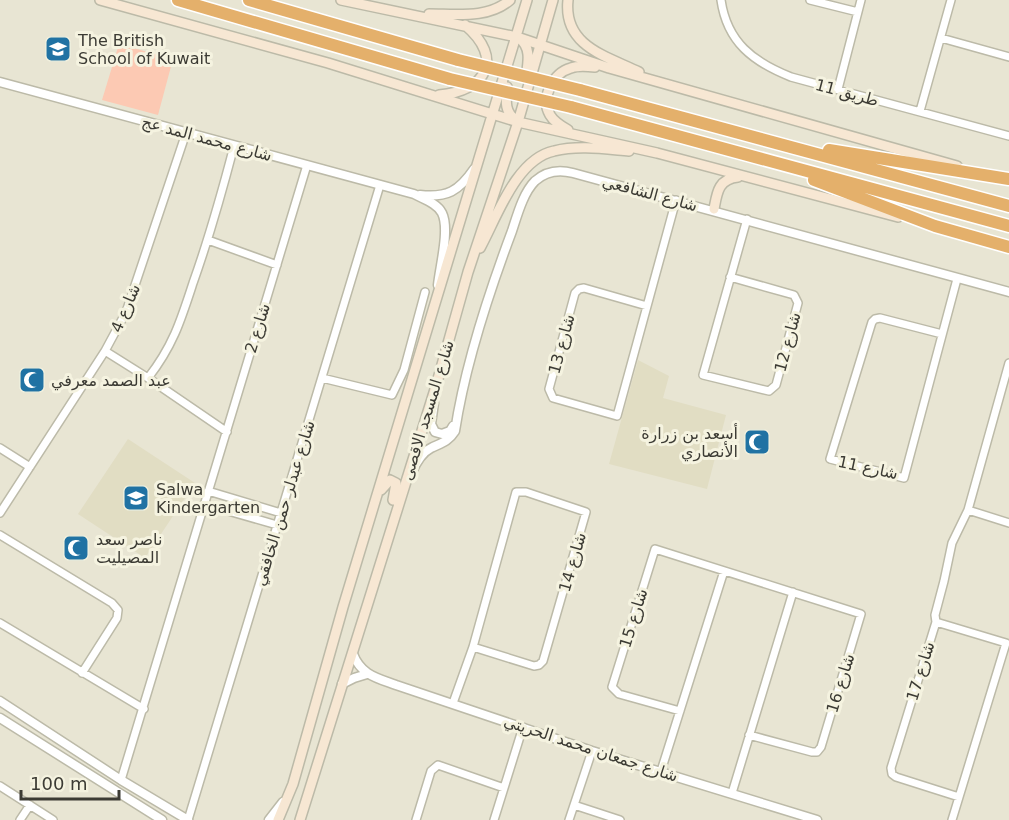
<svg xmlns="http://www.w3.org/2000/svg" width="1009" height="820" font-family="'DejaVu Sans','Noto Sans Arabic',sans-serif">
  <rect width="100%" height="100%" fill="#e8e5d3"/>
  <path fill="#e1ddc3" d="M 638,360 L 669,376 L 663,398 L 726,415 L 707,489 L 609,464 Z
    M 128,439 L 195,483 L 145,558 L 78,514 Z"/>
  <path fill="#fcc9b3" d="M 119,44 L 173,59 L 158,115 L 102,100 Z"/>
  <g fill="none" stroke-linecap="round" stroke-linejoin="round">
    <g stroke="#bcbaa8" stroke-width="10">
      <path id="minor" d="M 721,0 C 727,42 753,62 791,77 L 1009,136
        M 810,0 L 858,12
        M 941,38 L 1009,57
        M 838,89 L 861,0
        M 920,111 L 951,0
        M 208,240 L 277,265
        M 730,277 L 794,295 L 798,303 L 776,385 L 769,391 L 703,375 L 747,219
        M 647,306 L 584,288 L 579,289 L 575,293 L 549,389 L 553,398 L 617,416 L 676,200
        M 942,334 L 880,318 L 875,319 L 872,322 L 830,459 L 904,478 L 957,279
        M 105,351 L 148,378 L 227,432
        M 148,378 C 173,346 181,320 193,283 C 209,238 222,192 234,146
        M 322,378 L 392,395 L 404,370 L 425,292
        M 0,448 L 30,467
        M 208,491 L 281,513
        M 204,504 L 277,525
        M 968,510 L 1009,523
        M 0,513 L 105,351 L 126,312 L 186,133
        M 0,535 L 112,603 L 118,610 L 117,618 L 82,673
        M 936,622 L 1006,643 L 952,820
        M 0,623 L 144,709
        M 453,703 L 473,647 L 516,492 L 526,492 L 586,512 L 543,661 L 539,665 L 534,666 L 473,647
        M 680,711 L 619,694 L 612,687 L 655,549 L 861,614 L 821,747 L 817,752 L 812,752 L 749,735
        M 661,771 L 724,571
        M 121,780 L 307,165
        M 0,786 L 53,820
        M 732,793 L 793,592
        M 959,797 L 896,777 L 892,774 L 891,768 L 936,622 L 935,615 L 944,581 L 952,543 L 968,510 L 1009,363
        M 574,805 L 620,820
        M 20,820 L 30,805
        M 188,820 L 380,185
        M 416,820 L 431,771 L 438,765 L 504,788
        M 494,820 L 523,727
        M 569,820 L 592,751"/>
    </g>
    <g stroke="#bcbaa8" stroke-width="11">
      <path id="tertiary" d="M 0,82 L 414,194 C 423,199 437,203 442,213 C 450,229 440,266 438,285
        M 420,195 C 447,198 459,191 474,169
        M 434,403 L 431,424 L 435,432 L 442,434 L 450,431 L 453,426
        M 412,472 C 416,463 421,453 431,448 C 441,443 448,442 455,431 C 465,365 488,295 512,231 C 517,216 523,193 535,181 C 546,171 558,169 573,173 L 1009,292
        M 353,654 C 361,675 377,678 396,685 L 592,751 L 817,820
        M 342,684 L 354,678 L 367,674
        M 0,701 L 121,780 L 188,820
        M 0,718 L 162,820
        M 269,820 L 283,802"/>
    </g>
    <g stroke="#bcbaa8" stroke-width="12">
      <path id="secondary" d="M 100,0 L 328,63 L 518,122 L 657,153 L 898,217
        M 341,0 L 517,37 L 609,68 L 957,166
        M 568,0 C 563,46 606,56 639,72
        M 429,14 C 456,14 488,19 510,0
        M 519,38 C 532,48 528,63 526,77
        M 507,87 C 506,100 504,112 516,120
        M 439,95 C 486,91 505,59 465,25
        M 568,130 C 561,126 554,122 550,115 C 540,98 553,73 571,68 C 578,65 587,66 595,67
        M 714,209 C 717,193 718,179 738,177
        M 480,248 C 497,217 516,159 554,151 C 578,145 605,149 629,151
        M 381,490 L 390,480 L 396,483 L 393,500
        M 278,820 L 293,784 L 343,607 L 527,0
        M 300,820 L 436,386 L 468,272 L 518,122 L 553,0"/>
    </g>
    <g stroke="#fff" stroke-width="15">
      <path id="motorway" d="M 178,0 L 450,79
        M 249,0 L 458,60
        M 580,90 L 1009,206
        M 571,107 L 1009,226
        M 829,150 L 1009,179
        M 814,180 L 935,226 L 1009,247"/>
    </g>
    <use href="#minor" stroke="#fff" stroke-width="7"/>
    <use href="#tertiary" stroke="#fff" stroke-width="8"/>
    <use href="#secondary" stroke="#f7e7d3" stroke-width="9"/>
    <use href="#motorway" stroke="#e4b06b" stroke-width="12"/>
    <g stroke="#fff" stroke-width="15" stroke-linecap="butt">
      <path id="motorway-bridge" d="M 458,60 L 580,90
        M 450,79 L 571,107"/>
    </g>
    <use href="#motorway-bridge" stroke="#e4b06b" stroke-width="12"/>
  </g>
  <defs>
    <g id="school-square" transform="scale(1.35)"><rect x="-9" y="-9" width="18" height="18" rx="4" fill="#2072a3" stroke="#f5f3e0"/><path d="M0-5L7-2L0 1L-7-2ZM-4 1L0 2.5L4 1V4Q0 6-4 4Z" fill="#fff"/></g>
    <g id="mosque-square" transform="scale(1.35)"><rect x="-9" y="-9" width="18" height="18" rx="4" fill="#2072a3" stroke="#f5f3e0"/><path d="M3.5-4.9A6 6 0 1 0 3.5 4.9A5 5 0 1 1 3.5-4.9Z" fill="#fff"/></g>
  </defs>
  <g fill-rule="evenodd">
    <use href="#school-square" x="58" y="49"/>
    <use href="#mosque-square" x="32" y="380"/>
    <use href="#mosque-square" x="757" y="442"/>
    <use href="#school-square" x="136" y="498"/>
    <use href="#mosque-square" x="76" y="548"/>
  </g>
  <g text-anchor="middle" stroke-width="6" stroke-linejoin="round" paint-order="stroke">
    <g font-size="16" fill="#3c3b34" stroke="#f5f3e0" text-anchor="start">
      <text x="78" y="46">The British<tspan x="78" dy="18">School of Kuwait</tspan></text>
      <text x="51" y="386">عبد الصمد معرفي</text>
      <text x="738" y="439" text-anchor="end">أسعد بن زرارة<tspan x="738" dy="18">الأنصاري</tspan></text>
      <text x="156" y="495">Salwa<tspan x="156" dy="18">Kindergarten</tspan></text>
      <text x="96" y="545">ناصر سعد<tspan x="96" dy="18">المصيليت</tspan></text>
    </g>
    <g font-size="16" fill="#3c3b34" stroke="#f5f3e0">
      <text transform="translate(847 92) rotate(15)" y="6">طريق 11</text>
      <text transform="translate(207 138) rotate(15)" y="6">شارع محمد المد عج</text>
      <text transform="translate(650 193) rotate(15)" y="6">شارع الشافعي</text>
      <text transform="translate(125 308) rotate(-67)" y="6">شارع 4</text>
      <text transform="translate(257 328) rotate(-73)" y="6">شارع 2</text>
      <text transform="translate(787 342) rotate(-75)" y="6">شارع 12</text>
      <text transform="translate(561 344) rotate(-75)" y="6">شارع 13</text>
      <text transform="translate(427 410) rotate(-73)" y="6">شارع المسجد الاقصى</text>
      <text transform="translate(868 467) rotate(12)" y="6">شارع 11</text>
      <text transform="translate(284 503) rotate(-73)" y="6">شارع عبدلر حمن الخافقي</text>
      <text transform="translate(572 562) rotate(-74)" y="6">شارع 14</text>
      <text transform="translate(633 618) rotate(-73)" y="6">شارع 15</text>
      <text transform="translate(920 671) rotate(-73)" y="6">شارع 17</text>
      <text transform="translate(840 683) rotate(-73)" y="6">شارع 16</text>
      <text transform="translate(591 748) rotate(18)" y="6">شارع جمعان محمد الحريتي</text>
    </g>
  </g>
  <path d="M21 790v9h98v-9" fill="none" stroke="#3c3b34" stroke-width="3"/>
  <text x="30" y="790" font-size="18" fill="#3c3b34" stroke="#f5f3e0" stroke-width="4.5" paint-order="stroke">100 m</text>
</svg>
